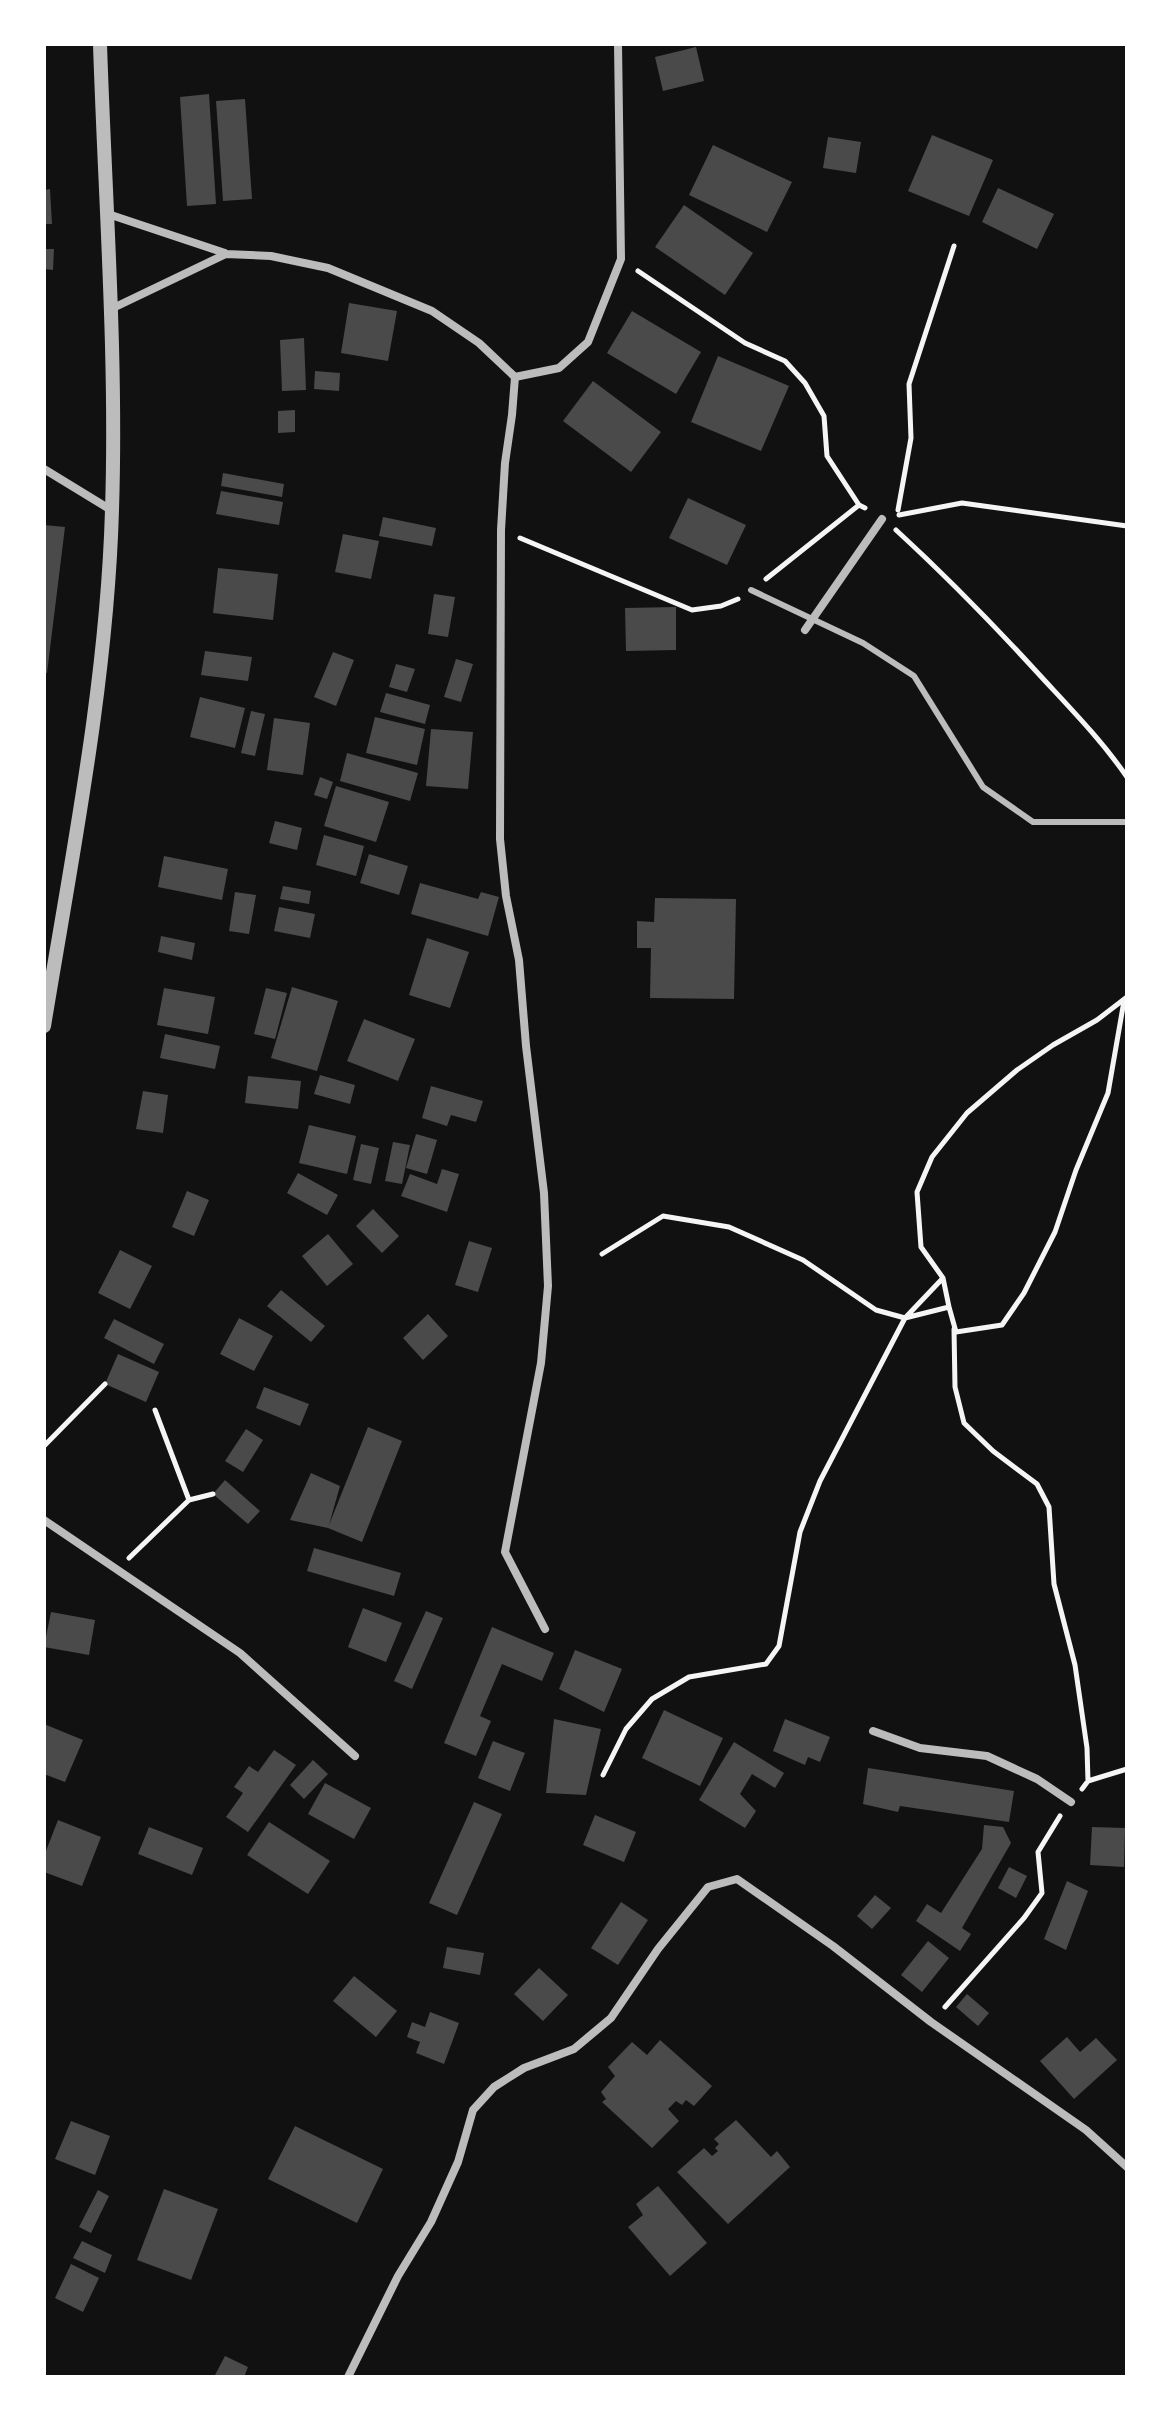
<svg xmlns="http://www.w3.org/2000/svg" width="1171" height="2421" font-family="'DejaVu Sans',sans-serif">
  <rect width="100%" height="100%" fill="#111"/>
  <path fill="#4a4a4a" d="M 696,47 L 704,81 L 663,91 L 655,57 Z
    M 209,94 L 216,204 L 187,206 L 180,97 Z
    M 245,99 L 252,199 L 223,201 L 216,101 Z
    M 932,135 L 993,160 L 969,216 L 908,191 Z
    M 828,137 L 861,142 L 856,173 L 823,168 Z
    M 713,145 L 792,182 L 767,232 L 689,195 Z
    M 998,188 L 1054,214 L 1037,249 L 982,222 Z
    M 50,189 L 52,224 L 44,224 L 44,190 Z
    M 684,205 L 753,253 L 725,295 L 655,247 Z
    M 44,249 L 54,249 L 53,270 L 44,269 Z
    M 349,303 L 397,311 L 388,361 L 341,353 Z
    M 632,311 L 701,352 L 676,394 L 607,353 Z
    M 304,338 L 306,390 L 282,391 L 280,340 Z
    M 718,356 L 789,386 L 761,451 L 691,422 Z
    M 315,371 L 340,373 L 339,391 L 314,389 Z
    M 593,381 L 661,432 L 631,472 L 563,421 Z
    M 295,410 L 295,432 L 278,433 L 278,411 Z
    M 223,473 L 284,484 L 282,497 L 221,486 Z
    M 221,491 L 283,502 L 279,525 L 216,514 Z
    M 688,498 L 746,525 L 727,565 L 669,538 Z
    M 383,517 L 436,528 L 432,546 L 379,536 Z
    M 44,525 L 65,527 L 47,673 L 44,673 Z
    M 343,534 L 379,541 L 371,579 L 335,572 Z
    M 218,568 L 278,574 L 273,620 L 213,613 Z
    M 434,594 L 455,597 L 448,637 L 428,634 Z
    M 676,607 L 676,650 L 626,651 L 625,608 Z
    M 205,651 L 252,657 L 248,681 L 201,675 Z
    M 333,652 L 354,660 L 336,706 L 314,697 Z
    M 456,659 L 473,664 L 461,702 L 444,697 Z
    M 396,664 L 415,669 L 407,692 L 389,687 Z
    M 386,693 L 430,705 L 425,724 L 380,712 Z
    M 200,697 L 245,708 L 235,748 L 190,737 Z
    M 251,711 L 265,714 L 255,756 L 241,753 Z
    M 375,717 L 425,729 L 417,765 L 366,753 Z
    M 274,718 L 310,723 L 303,775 L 267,770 Z
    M 431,729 L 473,732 L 468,789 L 426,786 Z
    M 347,753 L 418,773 L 410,801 L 340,781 Z
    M 320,777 L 333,782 L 327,799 L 314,795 Z
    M 336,786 L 389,802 L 376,842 L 324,826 Z
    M 275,821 L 302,828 L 297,850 L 269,843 Z
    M 324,835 L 364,846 L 356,876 L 316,865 Z
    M 369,854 L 408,866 L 399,895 L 360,883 Z
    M 164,856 L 228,869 L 222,900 L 158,887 Z
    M 420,883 L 478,899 L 481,892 L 499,897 L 488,936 L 411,914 Z
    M 283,886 L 311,891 L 309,904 L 280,899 Z
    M 235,892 L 256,895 L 249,934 L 229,931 Z
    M 655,898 L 736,899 L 734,999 L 650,998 L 651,948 L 637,948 L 637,921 L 654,922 Z
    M 279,907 L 315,914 L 310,938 L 274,931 Z
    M 161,936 L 195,943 L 192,960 L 158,952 Z
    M 427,938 L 469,952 L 450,1008 L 409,995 Z
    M 292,987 L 338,1001 L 317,1071 L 271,1058 Z
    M 164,988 L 215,997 L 208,1034 L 157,1025 Z
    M 266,988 L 287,993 L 275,1039 L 254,1034 Z
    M 364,1019 L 415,1039 L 398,1081 L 347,1061 Z
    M 165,1034 L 220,1046 L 215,1069 L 160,1058 Z
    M 320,1075 L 355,1085 L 350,1104 L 314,1094 Z
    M 248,1076 L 301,1081 L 298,1109 L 245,1103 Z
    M 431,1086 L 483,1101 L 476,1122 L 451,1115 L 447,1126 L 422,1118 Z
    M 143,1091 L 168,1095 L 163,1133 L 136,1129 Z
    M 309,1125 L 356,1136 L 347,1174 L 299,1163 Z
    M 416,1134 L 437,1140 L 427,1174 L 406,1168 Z
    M 393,1142 L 410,1145 L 402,1184 L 385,1181 Z
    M 361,1144 L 379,1148 L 371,1184 L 353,1180 Z
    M 442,1169 L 459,1174 L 447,1212 L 401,1196 L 410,1174 L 437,1184 Z
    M 298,1173 L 338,1195 L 327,1215 L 287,1193 Z
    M 187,1191 L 209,1200 L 194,1236 L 172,1227 Z
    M 373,1209 L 399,1236 L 382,1253 L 356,1226 Z
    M 328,1234 L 353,1264 L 327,1286 L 302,1256 Z
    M 469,1241 L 492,1248 L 478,1292 L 455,1285 Z
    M 120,1250 L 152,1266 L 130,1309 L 98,1293 Z
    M 281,1290 L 325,1326 L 311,1342 L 267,1306 Z
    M 428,1314 L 448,1336 L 423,1360 L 403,1338 Z
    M 239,1318 L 273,1336 L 254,1371 L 220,1354 Z
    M 114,1319 L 164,1344 L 154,1364 L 104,1338 Z
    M 118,1354 L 159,1372 L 146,1402 L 105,1384 Z
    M 264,1387 L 309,1404 L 300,1426 L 256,1408 Z
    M 368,1427 L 402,1441 L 362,1542 L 328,1528 L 290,1520 L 311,1473 L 340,1486 L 329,1525 Z
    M 246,1429 L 263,1440 L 243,1472 L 225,1461 Z
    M 225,1480 L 260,1511 L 248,1524 L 213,1494 Z
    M 314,1548 L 401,1573 L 394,1596 L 307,1571 Z
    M 363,1608 L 402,1623 L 386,1662 L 348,1647 Z
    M 426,1611 L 443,1618 L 412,1689 L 394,1681 Z
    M 51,1612 L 95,1620 L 89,1655 L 44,1647 Z
    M 492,1627 L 554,1653 L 542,1681 L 502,1664 L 480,1716 L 491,1721 L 476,1756 L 444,1743 Z
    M 575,1650 L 622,1669 L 604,1712 L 559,1689 Z
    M 664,1710 L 723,1738 L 700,1786 L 642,1758 Z
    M 554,1719 L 601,1729 L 586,1795 L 546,1793 Z
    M 785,1719 L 830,1737 L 820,1762 L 808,1757 L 805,1765 L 773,1751 Z
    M 44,1724 L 83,1740 L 65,1782 L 44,1774 Z
    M 493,1741 L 525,1753 L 510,1791 L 478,1778 Z
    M 734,1742 L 784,1773 L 775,1788 L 752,1774 L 740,1794 L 756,1811 L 745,1828 L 699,1800 Z
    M 274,1750 L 296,1765 L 248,1832 L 226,1817 L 243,1793 L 234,1787 L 249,1766 L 258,1772 Z
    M 313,1760 L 328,1774 L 304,1799 L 290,1785 Z
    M 868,1768 L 1014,1791 L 1009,1822 L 900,1806 L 898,1812 L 863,1804 Z
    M 325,1783 L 371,1808 L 354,1839 L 308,1814 Z
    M 474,1802 L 502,1814 L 457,1915 L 429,1903 Z
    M 595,1815 L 636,1832 L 624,1862 L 583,1845 Z
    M 58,1820 L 101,1837 L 82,1886 L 44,1872 L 44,1856 Z
    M 269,1822 L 330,1861 L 308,1894 L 247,1855 Z
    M 984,1825 L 1003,1827 L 1011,1843 L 962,1928 L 971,1934 L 960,1951 L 916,1921 L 927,1904 L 941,1913 L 982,1849 Z
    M 149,1827 L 203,1848 L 192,1875 L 138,1854 Z
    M 1092,1827 L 1125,1828 L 1124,1867 L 1090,1865 Z
    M 1009,1867 L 1027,1876 L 1016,1898 L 998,1888 Z
    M 1067,1881 L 1088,1891 L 1066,1950 L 1044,1939 Z
    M 875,1895 L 891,1908 L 872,1929 L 857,1916 Z
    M 621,1902 L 648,1920 L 618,1965 L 591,1948 Z
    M 928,1941 L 949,1958 L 922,1992 L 901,1975 Z
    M 447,1947 L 484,1953 L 480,1975 L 443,1968 Z
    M 539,1968 L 568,1995 L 543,2021 L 514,1994 Z
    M 354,1976 L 397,2011 L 376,2037 L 333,2001 Z
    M 967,1994 L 989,2013 L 978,2026 L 956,2007 Z
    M 430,2012 L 459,2023 L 444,2064 L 416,2053 L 420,2042 L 407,2037 L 412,2022 L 425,2027 Z
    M 1067,2037 L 1080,2052 L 1096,2038 L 1117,2060 L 1074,2099 L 1040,2061 Z
    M 660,2040 L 712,2086 L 694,2106 L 686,2100 L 682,2105 L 676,2101 L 668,2109 L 679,2121 L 652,2148 L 602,2102 L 606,2099 L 601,2092 L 615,2076 L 608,2067 L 632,2042 L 647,2055 Z
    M 736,2120 L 771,2157 L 777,2151 L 790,2167 L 728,2224 L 677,2172 L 704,2148 L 712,2156 L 718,2151 L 715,2148 L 719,2144 L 714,2139 Z
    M 71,2121 L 110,2136 L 95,2175 L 55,2159 Z
    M 295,2126 L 383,2169 L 357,2223 L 268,2179 Z
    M 658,2186 L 707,2243 L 670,2276 L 628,2227 L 643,2215 L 636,2204 Z
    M 164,2189 L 218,2209 L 191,2280 L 137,2260 Z
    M 98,2190 L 109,2196 L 91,2233 L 79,2227 Z
    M 82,2241 L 112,2255 L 105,2273 L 73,2258 Z
    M 71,2264 L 99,2278 L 83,2312 L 55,2298 Z
    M 225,2356 L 248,2367 L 244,2377 L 214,2377 Z"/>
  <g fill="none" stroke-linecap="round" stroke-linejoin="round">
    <path stroke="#f5f5f5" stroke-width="5" d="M 638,271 L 745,343 L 785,361 L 805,383 L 824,416 L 827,456 L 859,505
      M 898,510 L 911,438 L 909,384 L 954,246
      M 899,515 L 962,503 L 1127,526
      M 896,530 C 945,575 990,621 1035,670 C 1067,705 1100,738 1127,777
      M 520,538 L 692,610 L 721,606 L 738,599
      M 766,579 L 859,505 L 865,508
      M 602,1254 L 663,1216 L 729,1227 L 803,1260 L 876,1310 L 905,1318 L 949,1307 L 956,1332 L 1002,1325 L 1024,1293 L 1055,1232 L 1076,1170 L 1108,1093 L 1124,1001
      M 943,1278 L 949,1307
      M 954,1329 L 955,1387 L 964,1423 L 993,1451 L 1037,1484 L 1049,1507 L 1054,1584 L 1075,1665 L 1087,1748 L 1088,1781
      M 155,1410 L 189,1500
      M 44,1446 L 105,1384
      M 129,1558 L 189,1500 L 213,1494
      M 603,1775 L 626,1729 L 652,1699 L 689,1677 L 766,1664 L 779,1646 L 800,1532 L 820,1481 L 905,1318 L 943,1278 L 921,1247 L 917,1192 L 932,1157 L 967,1113 L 1017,1070 L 1053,1045 L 1097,1020 L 1127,997
      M 1082,1789 L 1088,1781 L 1127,1769
      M 945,2007 L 1024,1918 L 1042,1893 L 1038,1852 L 1060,1816"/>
    <path stroke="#bcbcbc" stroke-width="6" d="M 751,590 L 863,643 L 914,676 L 983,787 L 1033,822 L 1127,822"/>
    <path stroke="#bcbcbc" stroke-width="8" d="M 105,213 L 225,253
      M 111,309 L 226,254 L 271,256 L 328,268 L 432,311 L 479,343 L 515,377
      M 515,377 L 512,415 L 505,463 L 501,530 L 500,839 L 506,896 L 519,960 L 526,1046 L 544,1193 L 548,1286 L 541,1363 L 505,1552 L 545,1629
      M 515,377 L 559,368 L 588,342 L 621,259 L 618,44
      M 44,469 L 111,510
      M 805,630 L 882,519
      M 44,1520 L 240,1653 L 355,1756
      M 873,1731 L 920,1748 L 987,1756 L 1037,1779 L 1071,1802
      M 348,2377 L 398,2276 L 431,2222 L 458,2162 L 473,2110 L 494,2087 L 524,2068 L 574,2049 L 611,2018 L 658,1949 L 708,1887 L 737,1879 L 833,1946 L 931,2022 L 1086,2130 L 1127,2167"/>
    <path stroke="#bcbcbc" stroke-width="14" d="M 44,1026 C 72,855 107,683 112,510 C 117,355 105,199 100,44"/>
  </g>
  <rect width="1171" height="2421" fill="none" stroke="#ffffff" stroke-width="92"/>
</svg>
